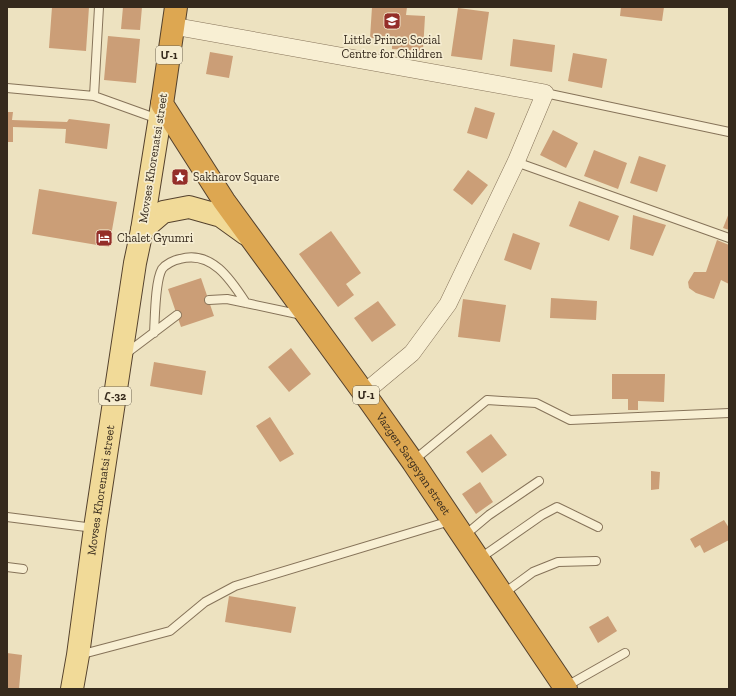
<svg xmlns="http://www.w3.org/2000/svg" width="736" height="696" font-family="'Zilla Slab','Noto Sans Armenian',serif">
  <rect width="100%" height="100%" fill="#ede2c0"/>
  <path fill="#cb9e77" d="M 52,7 L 89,7 L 86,51 L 49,48 Z
    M 123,7 L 142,7 L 140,30 L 121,29 Z
    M 372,7 L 407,7 L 406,15 L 425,16 L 423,51 L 392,49 L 392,39 L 370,38 Z
    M 621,7 L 664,7 L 662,21 L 620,16 Z
    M 458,8 L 489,12 L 482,60 L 451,56 Z
    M 108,36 L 140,39 L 136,83 L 104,80 Z
    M 513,39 L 555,45 L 552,72 L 510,66 Z
    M 210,52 L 233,56 L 229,78 L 206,74 Z
    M 573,53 L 607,59 L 602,88 L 568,81 Z
    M 475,107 L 495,113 L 487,139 L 467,133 Z
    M 7,112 L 13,112 L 12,120 L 67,122 L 69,119 L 110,124 L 107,149 L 65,143 L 66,129 L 13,127 L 13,142 L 7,142 Z
    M 553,130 L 578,143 L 566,168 L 540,155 Z
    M 594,150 L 627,163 L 618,189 L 584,176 Z
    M 639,156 L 666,165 L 657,192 L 630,183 Z
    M 468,170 L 488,185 L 472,205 L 453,190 Z
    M 39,189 L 117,202 L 109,247 L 32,234 Z
    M 579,201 L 619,216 L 609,241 L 569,226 Z
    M 729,213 L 729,230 L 723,228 Z
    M 633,215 L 666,225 L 653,256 L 630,249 Z
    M 331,231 L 361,273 L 346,284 L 354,295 L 338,307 L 299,254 Z
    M 513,233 L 540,243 L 531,270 L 504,260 Z
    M 717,240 L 729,245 L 729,284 L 721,280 L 714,299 L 696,293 L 689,288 L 688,282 L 694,272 L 706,272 Z
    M 201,278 L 214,316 L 181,327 L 168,289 Z
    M 551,298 L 597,301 L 596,320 L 550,318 Z
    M 463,299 L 506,305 L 500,342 L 458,337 Z
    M 378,301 L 396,325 L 372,342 L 354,318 Z
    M 291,348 L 311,374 L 289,392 L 268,367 Z
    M 154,362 L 206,371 L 202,395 L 150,386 Z
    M 612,374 L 665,374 L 664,402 L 638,401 L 638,410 L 628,410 L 628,399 L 612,399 Z
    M 270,417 L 294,454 L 280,462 L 256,426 Z
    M 491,434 L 507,455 L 482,473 L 466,452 Z
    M 651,471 L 660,472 L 659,489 L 651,490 Z
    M 480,482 L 493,502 L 476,514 L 462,494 Z
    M 724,520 L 729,528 L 729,540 L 704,553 L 700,545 L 695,548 L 690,539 Z
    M 229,596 L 296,607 L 291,633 L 225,622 Z
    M 608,616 L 617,631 L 598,643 L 589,627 Z
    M 7,653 L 22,655 L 19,689 L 7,689 Z"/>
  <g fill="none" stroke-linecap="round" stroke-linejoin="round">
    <g stroke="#867359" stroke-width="10">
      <path id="lane" d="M 7,88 L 94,96 L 158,119
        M 545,93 L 729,132
        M 94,96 L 99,7
        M 516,162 L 729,238
        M 209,300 L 227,299 L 302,315
        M 154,333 C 155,318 155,281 162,269 C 166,264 174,260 180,259 C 212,250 231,280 246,303
        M 124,355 L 177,315
        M 413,461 L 487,400 L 536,403 L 570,420 L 729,413
        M 7,517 L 94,528
        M 464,536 L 489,515 L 539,481
        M 479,559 L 542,515 L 557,507 L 598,527
        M 7,567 L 23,569
        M 503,594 L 533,572 L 558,562 L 596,561
        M 79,655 L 170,631 L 205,602 L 235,586 L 450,521
        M 565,687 L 625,653"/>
    </g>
    <g stroke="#867359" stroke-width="18">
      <path id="street" d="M 173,26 L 545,93 L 516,162 L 448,304 L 412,353 L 364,393"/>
    </g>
    <g stroke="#54412d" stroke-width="24">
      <g id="primary">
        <path d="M 142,230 L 163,212 L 189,207 L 221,216 L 246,234"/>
        <path id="s1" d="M 72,689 L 78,655 L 95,528 L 135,263 L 142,230 L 162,104"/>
      </g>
    </g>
    <g stroke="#54412d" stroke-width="24">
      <g id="highway">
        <path id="s2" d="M 176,7 L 162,104 L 224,201 L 364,393 L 413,462 L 566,689"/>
      </g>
    </g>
    <use href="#lane" stroke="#f8efd3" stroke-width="8"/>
    <use href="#street" stroke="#f8efd3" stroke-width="17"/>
    <use href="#primary" stroke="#f1da98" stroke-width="22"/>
    <use href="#highway" stroke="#dda751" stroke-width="22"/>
  </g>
  <defs>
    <g id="school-square" transform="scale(0.9)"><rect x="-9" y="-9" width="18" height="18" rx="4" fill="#942e29" stroke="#f5ecd0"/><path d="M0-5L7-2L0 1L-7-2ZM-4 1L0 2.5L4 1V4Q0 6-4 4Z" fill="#fff"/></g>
    <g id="sight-square" transform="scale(0.9)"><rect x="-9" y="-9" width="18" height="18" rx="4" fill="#942e29" stroke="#f5ecd0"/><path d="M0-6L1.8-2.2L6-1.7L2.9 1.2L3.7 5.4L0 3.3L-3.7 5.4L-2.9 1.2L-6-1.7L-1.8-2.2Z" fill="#fff"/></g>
    <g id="hotel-square" transform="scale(0.9)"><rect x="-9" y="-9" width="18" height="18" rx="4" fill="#942e29" stroke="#f5ecd0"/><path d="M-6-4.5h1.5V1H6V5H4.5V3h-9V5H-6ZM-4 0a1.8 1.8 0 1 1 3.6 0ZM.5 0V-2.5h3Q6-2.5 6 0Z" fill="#fff"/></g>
  </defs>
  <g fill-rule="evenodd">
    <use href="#school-square" x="392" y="21"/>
    <use href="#sight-square" x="180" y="177"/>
    <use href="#hotel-square" x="104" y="238"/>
  </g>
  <g text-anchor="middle" stroke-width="3.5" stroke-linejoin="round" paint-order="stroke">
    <g fill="#f5ecd0" stroke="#6f6453" stroke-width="1">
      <rect x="156" y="46" width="26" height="18" rx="3"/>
      <rect x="353" y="386" width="26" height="18" rx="3"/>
      <rect x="99" y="387" width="32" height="18" rx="3"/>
    </g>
    <g font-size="11" font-weight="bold" fill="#362a1d">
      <text x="169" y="59">Մ-1</text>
      <text x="366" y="399">Մ-1</text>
      <text x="115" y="400">Հ-32</text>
    </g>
    <g font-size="12" fill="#362a1d" stroke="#f5ecd0" text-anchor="start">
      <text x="392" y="44" text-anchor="middle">Little Prince Social<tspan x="392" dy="14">Centre for Children</tspan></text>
      <text x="193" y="181">Sakharov Square</text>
      <text x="117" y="242">Chalet Gyumri</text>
    </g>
    <g font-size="12" fill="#362a1d" stroke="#f5ecd0">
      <text transform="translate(153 158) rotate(-81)" y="4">Movses Khorenatsi street</text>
      <text dy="4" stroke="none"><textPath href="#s2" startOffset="537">Vazgen Sargsyan street</textPath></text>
      <text dy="4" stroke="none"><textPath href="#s1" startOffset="201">Movses Khorenatsi street</textPath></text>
    </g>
  </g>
  <rect width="736" height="696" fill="none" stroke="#362a1d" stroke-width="16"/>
</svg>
